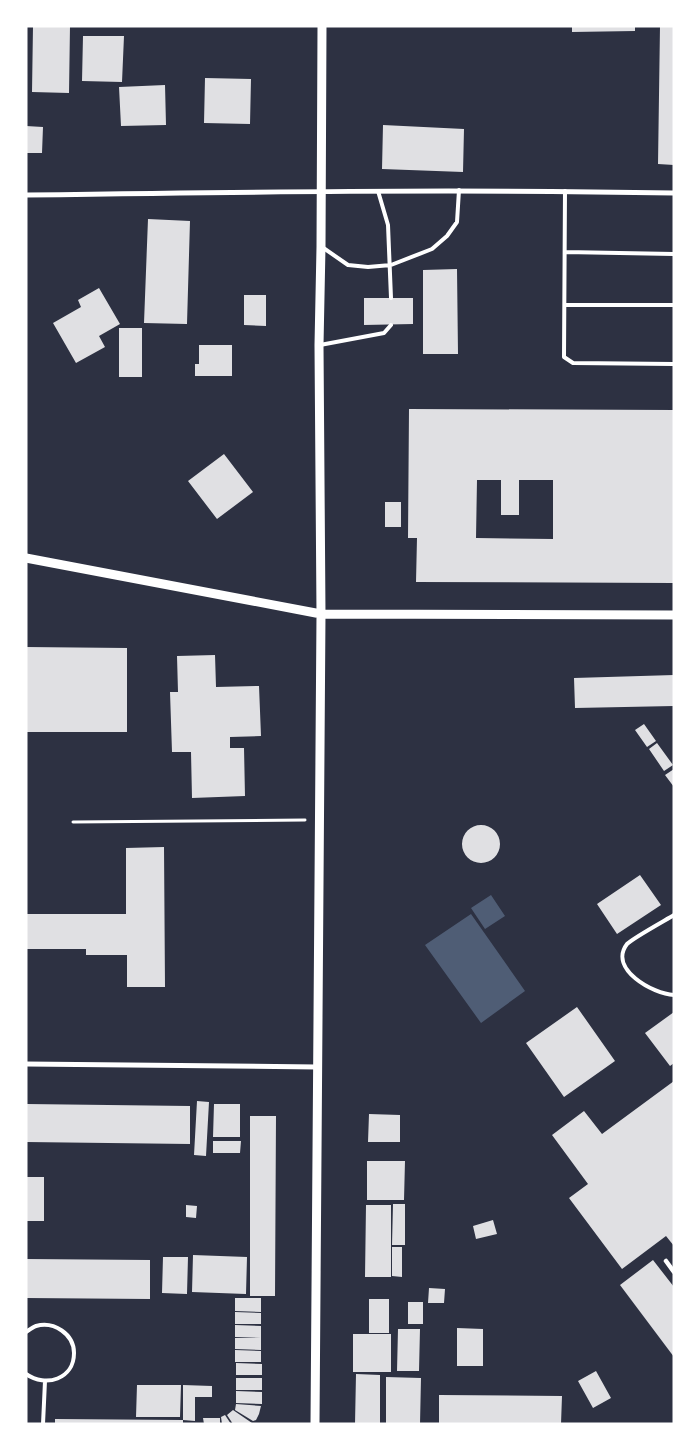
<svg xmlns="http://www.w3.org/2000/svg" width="700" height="1450" font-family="'Fira Sans',sans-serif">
  <rect width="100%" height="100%" fill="#2d3142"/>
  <path fill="#4f5d75" d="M 491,895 L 505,916 L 485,929 L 471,908 Z
    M 471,914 L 525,991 L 481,1023 L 425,945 Z"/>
  <path fill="#e0e0e3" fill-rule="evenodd" d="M 33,26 L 70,26 L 69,93 L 32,92 Z
    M 572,26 L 635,26 L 635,31 L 572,32 Z
    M 660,26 L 674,26 L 674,165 L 658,164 Z
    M 83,36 L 124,36 L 122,82 L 82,81 Z
    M 205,78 L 251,79 L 250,124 L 204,123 Z
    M 165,85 L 166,125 L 121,126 L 119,87 Z
    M 383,125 L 464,129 L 463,172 L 382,169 Z
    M 26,126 L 43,127 L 42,153 L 26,153 Z
    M 148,219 L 190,221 L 187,324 L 144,323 Z
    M 457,269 L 458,354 L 423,354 L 423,270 Z
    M 99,288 L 120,324 L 99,336 L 105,347 L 76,363 L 53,323 L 81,307 L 78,300 Z
    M 244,295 L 266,295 L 266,326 L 244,325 Z
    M 364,298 L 413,298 L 413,324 L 364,325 Z
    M 119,328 L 142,328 L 142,377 L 119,377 Z
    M 199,345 L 232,345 L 232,376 L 195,376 L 195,364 L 199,364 Z
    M 409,409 L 674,410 L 674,583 L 416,582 L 417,538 L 408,538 ZM 477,480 L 501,480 L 501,515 L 519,515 L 519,480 L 553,480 L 553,539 L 476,538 Z
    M 224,454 L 253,492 L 217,519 L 188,481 Z
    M 385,502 L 401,502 L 401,527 L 385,527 Z
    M 26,647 L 127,648 L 127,732 L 26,732 Z
    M 215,655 L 216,687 L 259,686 L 261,736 L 230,737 L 230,748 L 244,748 L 245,796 L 192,798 L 191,752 L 172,752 L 170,692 L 178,692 L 177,656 Z
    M 674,675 L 674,706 L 575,708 L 574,678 Z
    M 644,724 L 656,741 L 647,747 L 635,730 Z
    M 657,743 L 673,765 L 664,771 L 649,749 Z
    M 674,769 L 674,787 L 665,775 Z
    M462 844a19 19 0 1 1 38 0a19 19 0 1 1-38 0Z
    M 164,847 L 165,987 L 127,987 L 127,955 L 86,955 L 86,949 L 26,949 L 26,914 L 126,914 L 126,848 Z
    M 640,875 L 661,905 L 617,934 L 597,904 Z
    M 577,1007 L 615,1061 L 564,1097 L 526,1043 Z
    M 674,1012 L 674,1063 L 670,1066 L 645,1033 Z
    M 674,1081 L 674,1246 L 666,1236 L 622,1269 L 569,1198 L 588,1184 L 552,1135 L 584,1111 L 602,1134 Z
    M 197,1101 L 209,1102 L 206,1156 L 194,1155 Z
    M 26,1104 L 190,1106 L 190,1144 L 26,1142 Z
    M 214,1104 L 240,1104 L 240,1137 L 213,1137 Z
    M 369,1114 L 400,1115 L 400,1142 L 368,1142 Z
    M 250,1116 L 276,1116 L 275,1296 L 250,1296 Z
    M 213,1141 L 241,1141 L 240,1153 L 213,1153 Z
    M 367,1161 L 405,1161 L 404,1200 L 367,1200 Z
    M 26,1177 L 44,1177 L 44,1221 L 26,1221 Z
    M 393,1204 L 405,1204 L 405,1245 L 392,1245 Z
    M 186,1205 L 197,1206 L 196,1218 L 186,1217 Z
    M 366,1205 L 391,1205 L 391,1277 L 365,1277 Z
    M 493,1220 L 497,1234 L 476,1239 L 473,1226 Z
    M 392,1247 L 402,1247 L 402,1277 L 392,1276 Z
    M 193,1255 L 247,1257 L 246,1294 L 192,1292 Z
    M 163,1257 L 188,1257 L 187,1294 L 162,1293 Z
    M 26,1259 L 150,1260 L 150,1299 L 26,1298 Z
    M 653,1260 L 674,1287 L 674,1357 L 620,1285 Z
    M 429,1288 L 445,1289 L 444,1303 L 428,1303 Z
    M 235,1298 L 261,1298 L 261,1312 L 235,1311 Z
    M 369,1299 L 389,1299 L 389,1333 L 369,1333 Z
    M 408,1302 L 423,1302 L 423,1324 L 408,1324 Z
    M 235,1312 L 261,1313 L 261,1324 L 235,1324 Z
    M 235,1325 L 261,1326 L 261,1338 L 235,1337 Z
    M 457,1328 L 483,1329 L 483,1366 L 457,1366 Z
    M 398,1329 L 420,1329 L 419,1371 L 397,1371 Z
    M 353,1334 L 391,1334 L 391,1372 L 353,1372 Z
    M 235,1338 L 261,1338 L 261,1350 L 235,1349 Z
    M 235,1350 L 261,1351 L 261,1362 L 235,1362 Z
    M 236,1363 L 262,1364 L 262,1375 L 236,1375 Z
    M 596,1371 L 611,1398 L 593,1408 L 578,1381 Z
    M 356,1374 L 380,1375 L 380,1424 L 355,1424 Z
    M 386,1377 L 421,1378 L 420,1424 L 386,1424 Z
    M 236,1378 L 262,1378 L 262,1390 L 236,1390 Z
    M 137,1385 L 181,1385 L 180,1417 L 136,1417 Z
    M 183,1385 L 212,1386 L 212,1397 L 195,1397 L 195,1421 L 183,1420 Z
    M 236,1391 L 262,1392 L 262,1404 L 236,1403 Z
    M 439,1395 L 562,1396 L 561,1424 L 439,1424 Z
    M 236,1404 L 261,1406 L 259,1414 L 256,1420 L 253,1421 L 235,1410 Z
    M 233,1410 L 252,1423 L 250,1424 L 233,1424 L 227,1415 Z
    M 225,1415 L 231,1424 L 222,1424 L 221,1417 Z
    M 203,1418 L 220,1418 L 220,1424 L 204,1424 Z
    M 55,1419 L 183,1420 L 183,1424 L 55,1424 Z"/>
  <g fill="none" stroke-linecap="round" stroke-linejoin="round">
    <path stroke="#fff" stroke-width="3" d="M 73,822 L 305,820"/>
    <path stroke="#fff" stroke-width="4" d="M 378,191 L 388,225 L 391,298
      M 565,191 L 564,357 L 573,363 L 674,364
      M 322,247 L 348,265 L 368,267 L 391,265 L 432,249 L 447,236 L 457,222 L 459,190
      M 565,252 L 674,254
      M 565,305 L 674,305
      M 320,345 L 384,333 L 391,325
      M 674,915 C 664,921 633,938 627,944 C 608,969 653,994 674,995
      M 26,1332 C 29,1330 33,1327 36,1326 C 54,1321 74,1334 74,1353 C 74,1379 46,1388 26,1374
      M 43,1424 L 45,1381"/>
    <path stroke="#fff" stroke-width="4.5" d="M 666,1261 L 674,1272"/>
    <path stroke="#fff" stroke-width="5" d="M 26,195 C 242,192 458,189 674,193
      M 26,1064 L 317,1067"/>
    <path stroke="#fff" stroke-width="9" d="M 26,558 L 321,614 L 674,615
      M 315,1424 L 321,614 L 319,345 L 321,247 L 322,26"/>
  </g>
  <rect width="700" height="1450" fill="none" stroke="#ffffff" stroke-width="55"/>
</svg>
